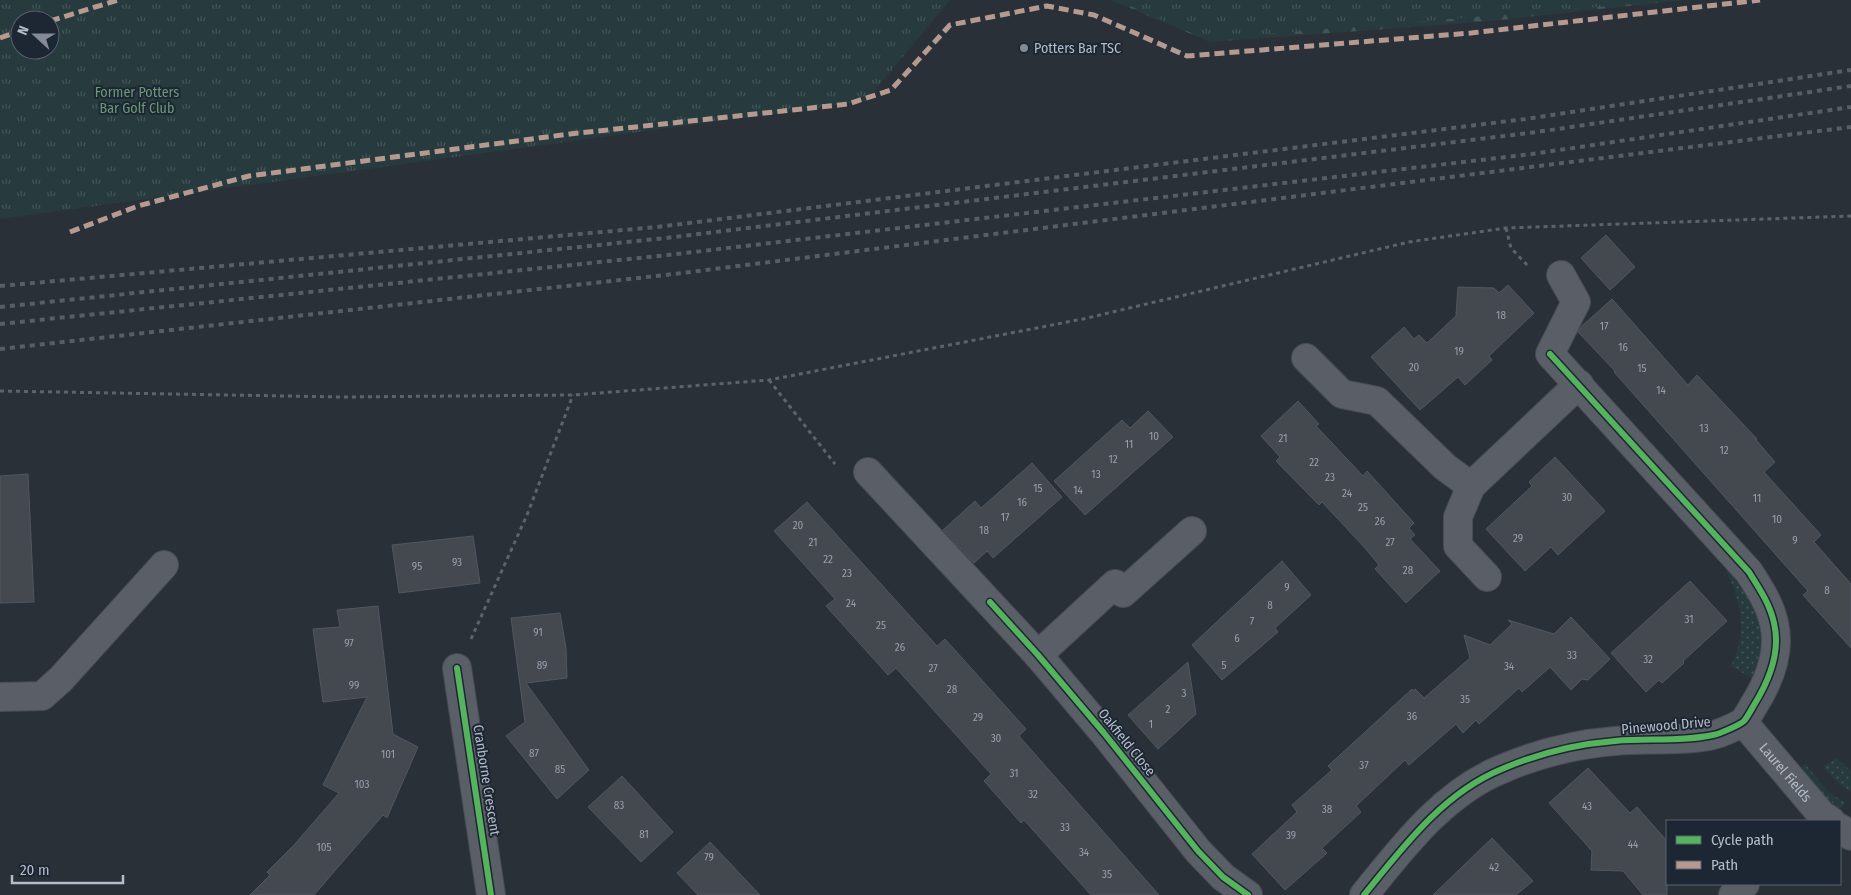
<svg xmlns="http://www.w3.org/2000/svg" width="1851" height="895" font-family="'Fira Sans Condensed',sans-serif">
  <defs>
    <pattern id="grass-dots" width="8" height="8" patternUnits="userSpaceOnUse" patternTransform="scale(1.25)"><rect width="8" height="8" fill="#273a3e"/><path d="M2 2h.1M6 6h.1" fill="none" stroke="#445559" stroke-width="1.8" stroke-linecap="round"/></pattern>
    <pattern id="forest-firs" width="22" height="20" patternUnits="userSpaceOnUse" patternTransform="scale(1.25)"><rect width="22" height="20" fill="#273a3e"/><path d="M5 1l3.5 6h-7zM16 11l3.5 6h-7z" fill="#445559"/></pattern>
    <pattern id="park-tufts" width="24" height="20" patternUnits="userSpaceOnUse" patternTransform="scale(1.25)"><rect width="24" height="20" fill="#273a3e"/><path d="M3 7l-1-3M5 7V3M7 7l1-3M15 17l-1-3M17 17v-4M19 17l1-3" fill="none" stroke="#445559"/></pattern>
  </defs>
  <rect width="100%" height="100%" fill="#2a3038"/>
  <path fill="url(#grass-dots)" d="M 1725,567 C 1733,576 1744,586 1751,596 C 1766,622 1763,652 1753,679 L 1731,666 C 1749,630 1740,601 1725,567 Z
    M 1836,758 L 1851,771 L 1851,792 L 1837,782 L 1823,767 Z
    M 1805,764 L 1829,792 L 1845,803 L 1840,809 L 1825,797 L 1800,768 Z"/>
  <path fill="url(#forest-firs)" d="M 1111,0 L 1685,0 L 1481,22 L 1210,42 Z"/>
  <path fill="url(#park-tufts)" fill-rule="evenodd" d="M 0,0 L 950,0 L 866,101 L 0,219 ZM 20,20 L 50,20 L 50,50 L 20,50 Z
    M 1117,0 L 1683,0 L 1205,39 Z"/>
  <path fill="#444950" stroke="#52575f" d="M 1606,235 L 1635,267 L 1610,290 L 1581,258 Z
    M 1508,285 L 1534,313 L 1489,356 L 1492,360 L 1465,385 L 1458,377 L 1420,410 L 1371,357 L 1404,327 L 1414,339 L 1419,335 L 1427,343 L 1456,316 L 1458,287 L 1494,288 L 1499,293 Z
    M 1612,299 L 1688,385 L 1697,375 L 1757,439 L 1756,440 L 1775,462 L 1764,472 L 1821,535 L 1814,542 L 1851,584 L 1851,648 L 1803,595 L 1808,591 L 1614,372 L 1615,371 L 1578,332 L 1582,326 Z
    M 1298,401 L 1319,424 L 1316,426 L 1363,476 L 1367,471 L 1414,523 L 1409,528 L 1415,535 L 1410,539 L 1440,571 L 1406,603 L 1375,569 L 1379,565 L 1365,548 L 1322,502 L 1319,505 L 1276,461 L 1280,457 L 1261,436 Z
    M 1148,411 L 1173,437 L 1085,515 L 1054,481 L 1122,420 L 1130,428 Z
    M 1555,457 L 1605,511 L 1558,555 L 1551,547 L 1525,571 L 1486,529 L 1532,486 L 1529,482 Z
    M 1032,463 L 1062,497 L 993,558 L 987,551 L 974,563 L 943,530 L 975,501 L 981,508 Z
    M 28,474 L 34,602 L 0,603 L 0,476 Z
    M 807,502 L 937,646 L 945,639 L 989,688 L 1026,729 L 1019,736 L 1159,895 L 1091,895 L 1024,820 L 1021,823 L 984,781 L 991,774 L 896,668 L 888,675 L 826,606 L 835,599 L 774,531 Z
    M 473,536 L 480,583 L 399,593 L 392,545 Z
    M 1282,561 L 1311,595 L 1275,628 L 1278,632 L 1222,680 L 1192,645 Z
    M 1690,581 L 1727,621 L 1683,661 L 1684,663 L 1662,683 L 1659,680 L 1646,692 L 1611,653 Z
    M 378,606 L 393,734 L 418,747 L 387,818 L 383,815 L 314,895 L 250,895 L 270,875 L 267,872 L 294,845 L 339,793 L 323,785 L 367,697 L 323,702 L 313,629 L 340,627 L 337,610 Z
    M 560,613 L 566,648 L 567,678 L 526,683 L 589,770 L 557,799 L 506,736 L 525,722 L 511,618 Z
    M 1571,617 L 1610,659 L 1588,680 L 1582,679 L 1571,690 L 1550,667 L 1522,692 L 1519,688 L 1479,724 L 1476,720 L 1463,733 L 1456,724 L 1409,765 L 1405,760 L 1356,806 L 1361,812 L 1322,848 L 1327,853 L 1285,890 L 1252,854 L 1297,812 L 1292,805 L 1332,770 L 1328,766 L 1412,689 L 1413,691 L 1415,689 L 1424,698 L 1470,658 L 1464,635 L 1490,645 L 1512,624 L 1508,620 L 1554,634 Z
    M 1188,662 L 1196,714 L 1158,749 L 1128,715 Z
    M 1588,768 L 1630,813 L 1637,807 L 1667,841 L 1667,895 L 1643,895 L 1623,871 L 1591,870 L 1592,851 L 1549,803 Z
    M 622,776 L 673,832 L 641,862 L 588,807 Z
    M 1492,838 L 1533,881 L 1516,895 L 1433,895 Z
    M 710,842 L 760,895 L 698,895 L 677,873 Z"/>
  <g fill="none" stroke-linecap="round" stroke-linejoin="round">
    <g stroke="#484c53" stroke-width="30">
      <g id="minor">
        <path d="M 1306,358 L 1342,394 L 1377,401 L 1445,467 L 1471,486"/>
        <path d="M 868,472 L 1038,655 L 1104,733 L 1198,851 L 1223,877 L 1248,895"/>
        <path d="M 1487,577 L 1458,546 L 1458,517 L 1471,486 L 1579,384"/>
        <path d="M 1038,655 L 1115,584 L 1123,593 L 1192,531"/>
        <path d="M 457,668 L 491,895"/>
        <path d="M 0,697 L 42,696 L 61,679 L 164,565"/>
        <path id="s1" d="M 1743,722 L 1821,814 L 1831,821"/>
        <path d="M 1840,828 L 1851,836"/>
        <path d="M 1364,895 C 1403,847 1443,793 1502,769 C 1537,754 1577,744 1615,741 C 1648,738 1681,742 1713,735 C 1719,734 1740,725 1744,721 C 1748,716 1751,710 1754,705 C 1769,681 1781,652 1774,623 C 1770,604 1759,588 1749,572 L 1550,354 L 1576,302 L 1561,275"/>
        <path d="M 1733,895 L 1745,884"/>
      </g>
    </g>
    <path stroke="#5d636a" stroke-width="3" stroke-dasharray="4 4" stroke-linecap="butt" d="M 1506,228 L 1511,248 L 1529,267
      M 769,380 L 835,464
      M 0,391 L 343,397 L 573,395 L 769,380 L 1083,319 L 1409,242 L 1506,228 L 1851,216
      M 471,639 L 527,515 L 573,395"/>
    <use href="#minor" stroke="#5a5e66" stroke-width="28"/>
    <path stroke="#595d64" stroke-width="4" stroke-dasharray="5 5" stroke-linecap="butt" d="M 0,286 L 657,227 L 1525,119 L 1851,70
      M 0,307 L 666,238 L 1537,132 L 1851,86
      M 0,324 L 668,255 L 1532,154 L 1851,107
      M 0,349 L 674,274 L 1851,127"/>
    <path stroke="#b69a8f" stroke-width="5" stroke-dasharray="10 5" stroke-linecap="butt" d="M 50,21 L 118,0
      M 0,38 L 20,31
      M 70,232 L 138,206 L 249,176 L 570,134 L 848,104 L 891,90 L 950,25 L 1047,6 L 1094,15 L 1187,56 L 1471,33 L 1760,0"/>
    <g stroke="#1d2633" stroke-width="9">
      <path id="cycleway" d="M 990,602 L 1038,655 L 1104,733 L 1198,851 L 1223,877 L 1248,895
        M 457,668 L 491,895
        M 1364,895 C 1403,847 1443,793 1502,769 C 1537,754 1577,744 1615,741 C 1648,738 1681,742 1713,735 C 1719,734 1740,725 1744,721 C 1748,716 1751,710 1754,705 C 1769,681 1781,652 1774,623 C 1770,604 1759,588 1749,572 L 1550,354"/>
    </g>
    <use href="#cycleway" stroke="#56b35d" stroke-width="6"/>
  </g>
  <circle fill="#848b96" stroke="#1d2633" stroke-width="2" cx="1024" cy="48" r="5"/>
  <g text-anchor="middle" stroke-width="4" stroke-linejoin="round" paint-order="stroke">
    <g font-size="11" fill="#989fab">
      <text x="1501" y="319">18</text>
      <text x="1604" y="330">17</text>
      <text x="1623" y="351">16</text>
      <text x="1459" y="355">19</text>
      <text x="1414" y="371">20</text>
      <text x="1642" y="372">15</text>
      <text x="1661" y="394">14</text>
      <text x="1704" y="432">13</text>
      <text x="1154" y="440">10</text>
      <text x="1283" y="442">21</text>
      <text x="1129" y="448">11</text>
      <text x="1724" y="454">12</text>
      <text x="1113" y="463">12</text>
      <text x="1314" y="466">22</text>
      <text x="1096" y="478">13</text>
      <text x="1330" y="481">23</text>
      <text x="1038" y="492">15</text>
      <text x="1078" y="494">14</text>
      <text x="1347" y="497">24</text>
      <text x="1567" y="501">30</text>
      <text x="1757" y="502">11</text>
      <text x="1022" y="506">16</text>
      <text x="1363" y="511">25</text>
      <text x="1005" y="521">17</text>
      <text x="1777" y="523">10</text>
      <text x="1380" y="525">26</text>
      <text x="798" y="529">20</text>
      <text x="984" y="534">18</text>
      <text x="1518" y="542">29</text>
      <text x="1795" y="544">9</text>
      <text x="813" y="546">21</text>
      <text x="1390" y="546">27</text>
      <text x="828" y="563">22</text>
      <text x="457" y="566">93</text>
      <text x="417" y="570">95</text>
      <text x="1408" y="574">28</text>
      <text x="847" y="577">23</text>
      <text x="1287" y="591">9</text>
      <text x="1827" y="594">8</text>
      <text x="851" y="607">24</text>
      <text x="1270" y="609">8</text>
      <text x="1689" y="623">31</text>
      <text x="1252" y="625">7</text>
      <text x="881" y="629">25</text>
      <text x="538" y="636">91</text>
      <text x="1237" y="642">6</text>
      <text x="349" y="647">97</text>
      <text x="900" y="651">26</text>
      <text x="1572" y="659">33</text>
      <text x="1648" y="663">32</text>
      <text x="542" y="669">89</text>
      <text x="1224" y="669">5</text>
      <text x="1509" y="670">34</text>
      <text x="933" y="672">27</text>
      <text x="354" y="689">99</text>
      <text x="952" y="693">28</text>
      <text x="1184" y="697">3</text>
      <text x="1465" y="703">35</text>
      <text x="1168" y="713">2</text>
      <text x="1412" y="720">36</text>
      <text x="978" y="721">29</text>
      <text x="1151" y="728">1</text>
      <text x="996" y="742">30</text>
      <text x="534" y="757">87</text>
      <text x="388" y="758">101</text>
      <text x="1364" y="769">37</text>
      <text x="560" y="773">85</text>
      <text x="1014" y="777">31</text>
      <text x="362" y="788">103</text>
      <text x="1033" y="798">32</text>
      <text x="619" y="809">83</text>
      <text x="1587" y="810">43</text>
      <text x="1327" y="813">38</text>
      <text x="1065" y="831">33</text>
      <text x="644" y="838">81</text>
      <text x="1291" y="839">39</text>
      <text x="1633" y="848">44</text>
      <text x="324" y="851">105</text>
      <text x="1084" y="856">34</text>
      <text x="709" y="861">79</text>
      <text x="1494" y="871">42</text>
      <text x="1107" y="878">35</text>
    </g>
    <g font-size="14" fill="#b4bcc9" stroke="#1d2633" text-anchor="start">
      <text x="1034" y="53">Potters Bar TSC</text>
    </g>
    <g font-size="14" fill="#6b9a76" stroke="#1d2633">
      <text x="137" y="97">Former Potters<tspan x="137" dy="16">Bar Golf Club</tspan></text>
    </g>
    <g font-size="14" fill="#b4bcc9" stroke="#1d2633">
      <text transform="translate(1666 725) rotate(-5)" y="5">Pinewood Drive</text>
      <text transform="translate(1127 742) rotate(51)" y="5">Oakfield Close</text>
      <text dy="5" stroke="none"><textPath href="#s1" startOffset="66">Laurel Fields</textPath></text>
      <text transform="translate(487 780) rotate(81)" y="5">Cranborne Crescent</text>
    </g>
  </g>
  <rect x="1666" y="820" width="175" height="65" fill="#1d2633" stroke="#59626f"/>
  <rect x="1676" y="836" width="25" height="8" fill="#56b35d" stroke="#59626f"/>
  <text x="1711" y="845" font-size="15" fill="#b4bcc9">Cycle path</text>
  <rect x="1676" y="861" width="25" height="8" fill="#b69a8f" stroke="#59626f"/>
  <text x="1711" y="870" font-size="15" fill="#b4bcc9">Path</text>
  <g transform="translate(35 35) rotate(291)"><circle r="24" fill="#1d2633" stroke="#59626f"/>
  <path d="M0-4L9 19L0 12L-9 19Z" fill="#848b96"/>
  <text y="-8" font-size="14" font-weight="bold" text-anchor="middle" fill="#b4bcc9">N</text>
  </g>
  <path d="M12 875v8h111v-8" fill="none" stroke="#b4bcc9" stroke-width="2.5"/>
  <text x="20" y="875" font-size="15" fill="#b4bcc9" stroke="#1d2633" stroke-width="4" paint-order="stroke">20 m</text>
</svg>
